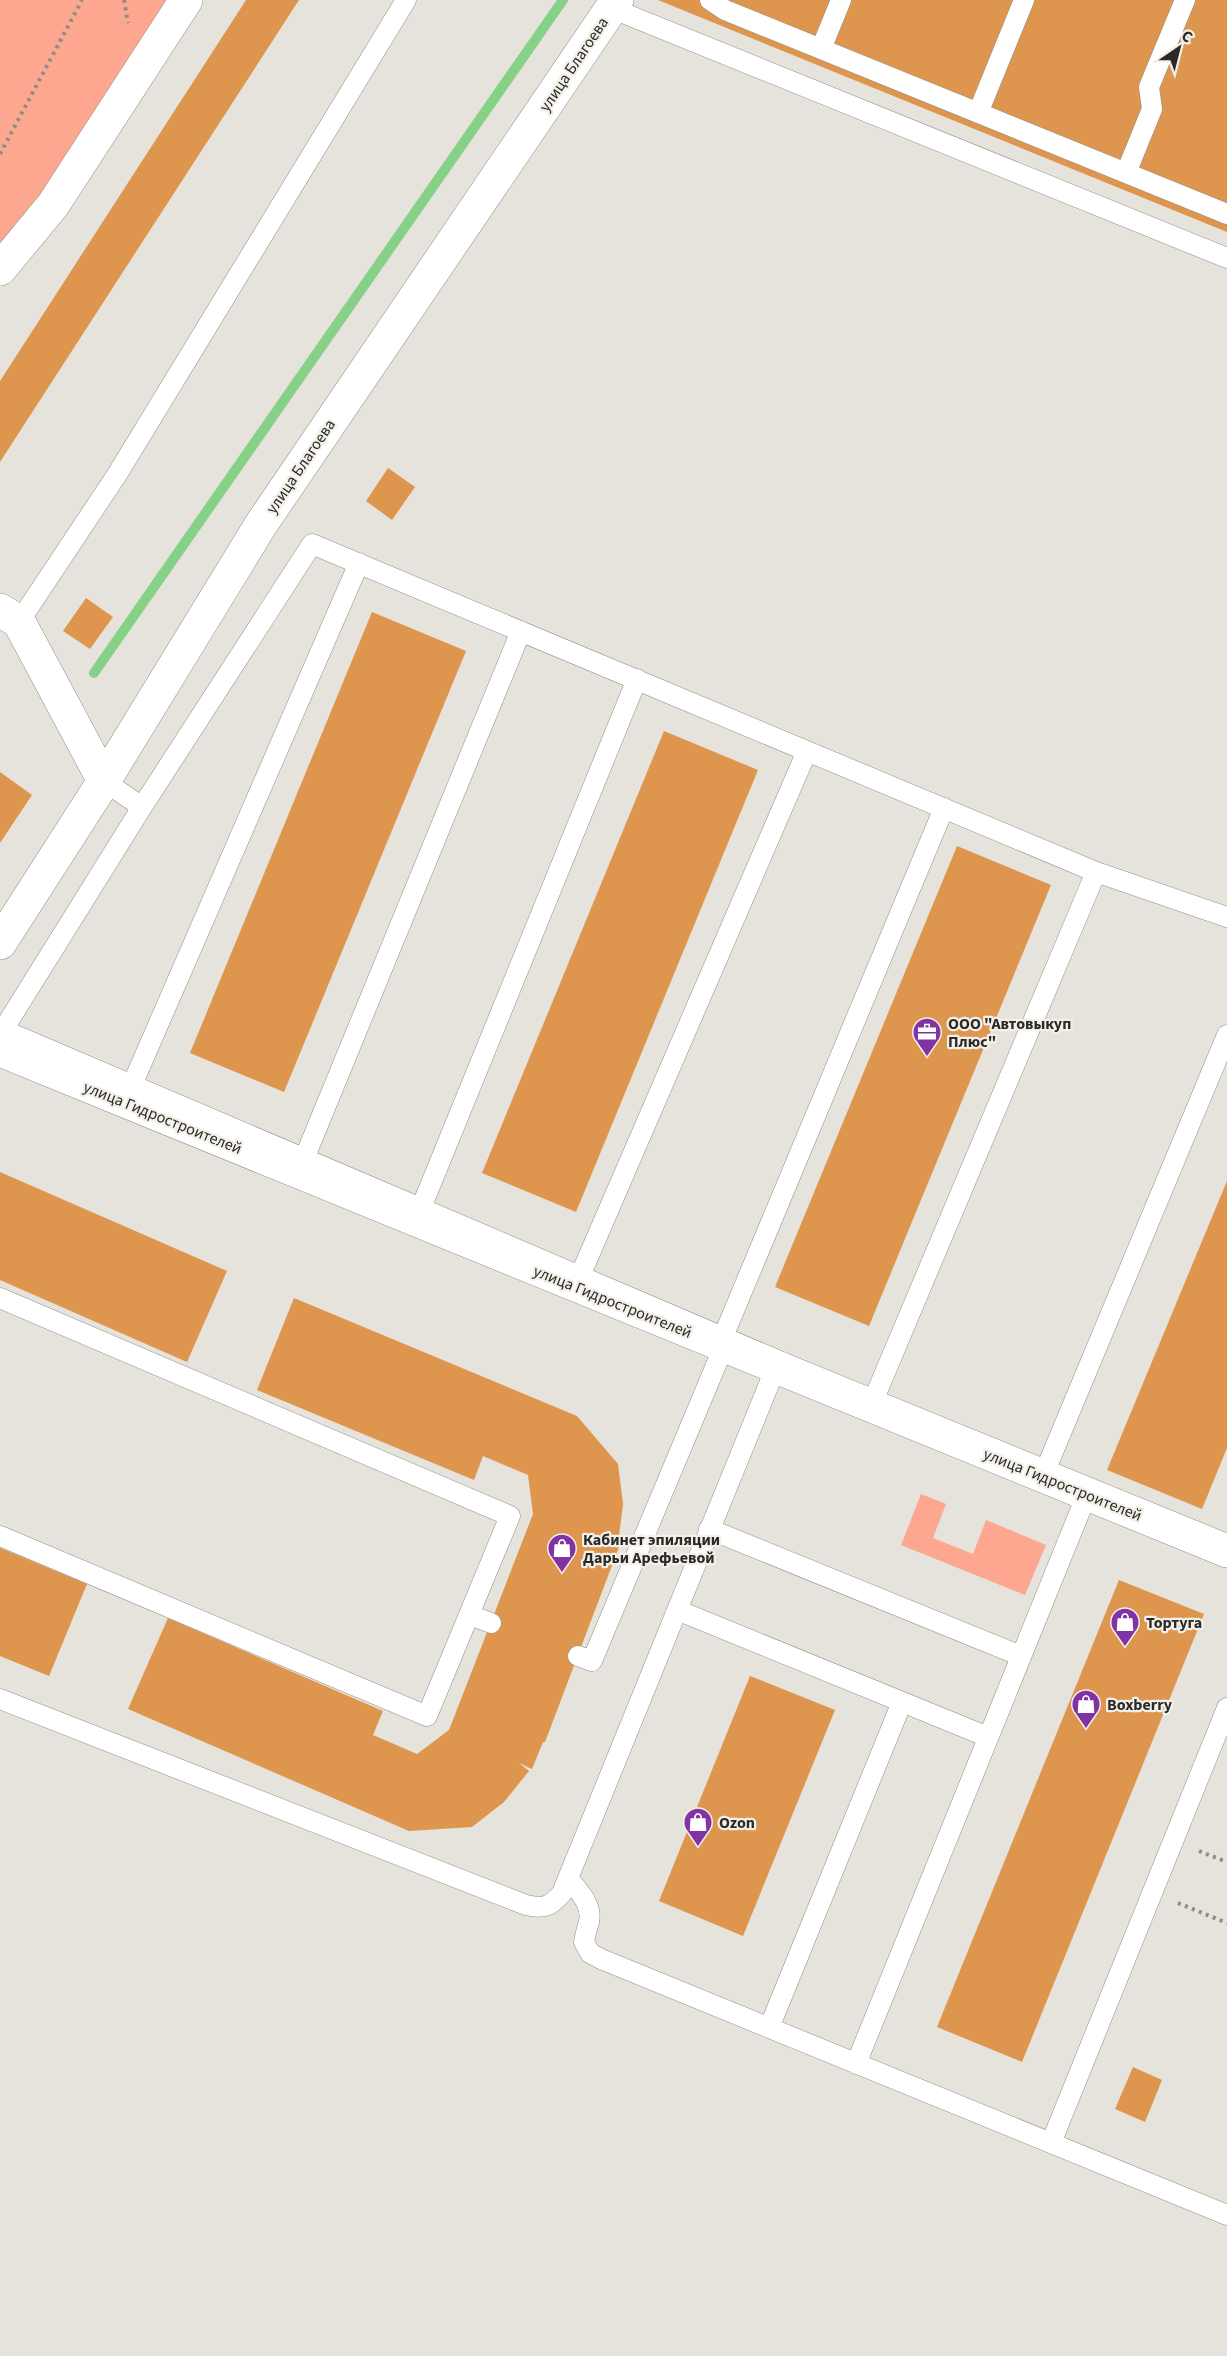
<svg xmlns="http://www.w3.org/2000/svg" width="1227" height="2356" font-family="'Source Sans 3',sans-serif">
  <rect width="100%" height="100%" fill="#e6e3dc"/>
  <path fill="#fea790" d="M 0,0 L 171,0 L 18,229 L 0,249 Z
    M 921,1494 L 946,1504 L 933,1538 L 973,1554 L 986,1520 L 1046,1545 L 1025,1595 L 901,1545 Z"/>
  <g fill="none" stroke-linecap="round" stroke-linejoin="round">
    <path stroke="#87d087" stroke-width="10" d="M 94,673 L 563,0"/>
  </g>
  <path fill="#de954d" d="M 246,0 L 299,0 L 0,462 L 0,381 Z
    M 658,0 L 1227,0 L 1227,232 Z
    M 388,468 L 415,487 L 392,520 L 366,501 Z
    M 86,598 L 113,617 L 90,649 L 63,631 Z
    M 372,612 L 466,651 L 284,1092 L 190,1053 Z
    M 664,731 L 758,770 L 576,1212 L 482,1173 Z
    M 0,772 L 32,795 L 0,843 Z
    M 957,846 L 1051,885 L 869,1326 L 775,1287 Z
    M 0,1172 L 227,1271 L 187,1362 L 0,1280 Z
    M 1227,1181 L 1227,1448 L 1202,1509 L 1107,1470 Z
    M 294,1298 L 577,1416 L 618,1464 L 623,1504 L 618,1544 L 610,1543 L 619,1547 L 545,1742 L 543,1742 L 532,1769 L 519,1763 L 529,1771 L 504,1802 L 472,1827 L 409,1831 L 128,1709 L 168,1618 L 383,1711 L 373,1735 L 417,1754 L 449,1730 L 533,1514 L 528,1475 L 483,1456 L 474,1480 L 257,1390 Z
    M 0,1548 L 87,1584 L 49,1676 L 0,1656 Z
    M 1119,1580 L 1204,1614 L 1022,2062 L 937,2027 Z
    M 750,1676 L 835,1710 L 743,1936 L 659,1901 Z
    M 1133,2067 L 1162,2080 L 1145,2122 L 1115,2109 Z"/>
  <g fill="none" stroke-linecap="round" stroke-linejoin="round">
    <g stroke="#918f88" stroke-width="21">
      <path id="service" d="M 710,0 L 725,10 L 1227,214
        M 611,8 L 1227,258
        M 821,49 L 841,0
        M 978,113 L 1024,0
        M 1126,173 L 1152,109 L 1149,87 L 1185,0
        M 312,544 L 1096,872 L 873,1401 L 3,1030 L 142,807 Z
        M 19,622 L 118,473 L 406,0
        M 104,781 L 142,807
        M 1096,872 L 1227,917
        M 132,1085 L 359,563
        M 304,1159 L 521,631
        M 421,1208 L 637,679
        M 580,1276 L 807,751
        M 0,1298 L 510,1516 L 427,1716 L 0,1536
        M 723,1337 L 944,808
        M 1043,1476 L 1227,1035
        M 709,1529 L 1021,1656
        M 677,1610 L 988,1737
        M 470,1615 L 491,1623
        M 578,1656 L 592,1661 L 724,1346
        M 0,1699 L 526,1905 C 544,1909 550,1907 562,1893 L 776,1367
        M 568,1878 C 578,1891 593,1904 589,1922 C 587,1929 585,1935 584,1942 L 590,1953 L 601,1959 L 1227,2215
        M 769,2028 L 902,1702
        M 856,2064 L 1087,1494
        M 1051,2143 L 1227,1708"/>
    </g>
    <g stroke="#918f88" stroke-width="34">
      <path id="minor" d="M 0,610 L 19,622 L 104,781
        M 0,943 L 104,781 L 260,526 L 617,0
        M 0,1050 L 1227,1551"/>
    </g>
    <g stroke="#918f88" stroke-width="34">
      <path id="tertiary" d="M 0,269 L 53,205 L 186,0"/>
    </g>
    <path stroke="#8e8c87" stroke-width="4" stroke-dasharray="3 4.5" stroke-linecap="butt" d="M 124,0 L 128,23
      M 0,154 L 82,0
      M 1199,1851 L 1227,1862
      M 1178,1903 L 1227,1923"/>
    <use href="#service" stroke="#fff" stroke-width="20"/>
    <use href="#minor" stroke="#fff" stroke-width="33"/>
    <use href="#tertiary" stroke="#fff" stroke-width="33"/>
  </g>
  <defs>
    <g id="office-pin" transform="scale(1.5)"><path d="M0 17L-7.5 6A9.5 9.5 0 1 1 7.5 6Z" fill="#8233a3" stroke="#f3f0e9"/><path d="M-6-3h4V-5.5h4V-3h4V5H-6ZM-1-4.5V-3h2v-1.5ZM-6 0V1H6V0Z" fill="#fff"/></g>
    <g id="shop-pin" transform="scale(1.5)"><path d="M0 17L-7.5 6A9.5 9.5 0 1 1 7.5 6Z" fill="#8233a3" stroke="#f3f0e9"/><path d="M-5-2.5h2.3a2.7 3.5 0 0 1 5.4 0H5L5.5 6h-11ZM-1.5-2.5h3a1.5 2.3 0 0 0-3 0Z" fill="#fff"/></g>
  </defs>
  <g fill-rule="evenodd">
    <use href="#office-pin" x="927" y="1032"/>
    <use href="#shop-pin" x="562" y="1548"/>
    <use href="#shop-pin" x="1125" y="1622"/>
    <use href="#shop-pin" x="1086" y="1704"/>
    <use href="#shop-pin" x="698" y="1822"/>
  </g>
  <g text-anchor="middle" stroke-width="4.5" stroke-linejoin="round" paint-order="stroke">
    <g font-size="16" fill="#2b2a27" stroke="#f3f0e9">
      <text transform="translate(573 64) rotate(-56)" y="6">улица Благоева</text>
      <text transform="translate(300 466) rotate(-56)" y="6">улица Благоева</text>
      <text transform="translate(163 1117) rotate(22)" y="6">улица Гидростроителей</text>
      <text transform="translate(613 1301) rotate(22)" y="6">улица Гидростроителей</text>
      <text transform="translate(1063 1484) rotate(22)" y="6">улица Гидростроителей</text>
    </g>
    <g font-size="16" font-weight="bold" fill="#2b2a27" stroke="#f3f0e9" text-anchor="start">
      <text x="948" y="1029">ООО "Автовыкуп<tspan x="948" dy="18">Плюс"</tspan></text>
      <text x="583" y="1545">Кабинет эпиляции<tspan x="583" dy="18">Дарьи Арефьевой</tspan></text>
      <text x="1146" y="1628">Тортуга</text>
      <text x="1107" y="1710">Boxberry</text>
      <text x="719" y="1828">Ozon</text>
    </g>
  </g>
  <g transform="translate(1179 48) rotate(35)" stroke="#f3f0e9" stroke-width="4.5" paint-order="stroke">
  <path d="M0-4.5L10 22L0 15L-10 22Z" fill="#2b2a27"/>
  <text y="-9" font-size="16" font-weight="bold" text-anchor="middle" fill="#2b2a27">С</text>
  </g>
</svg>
